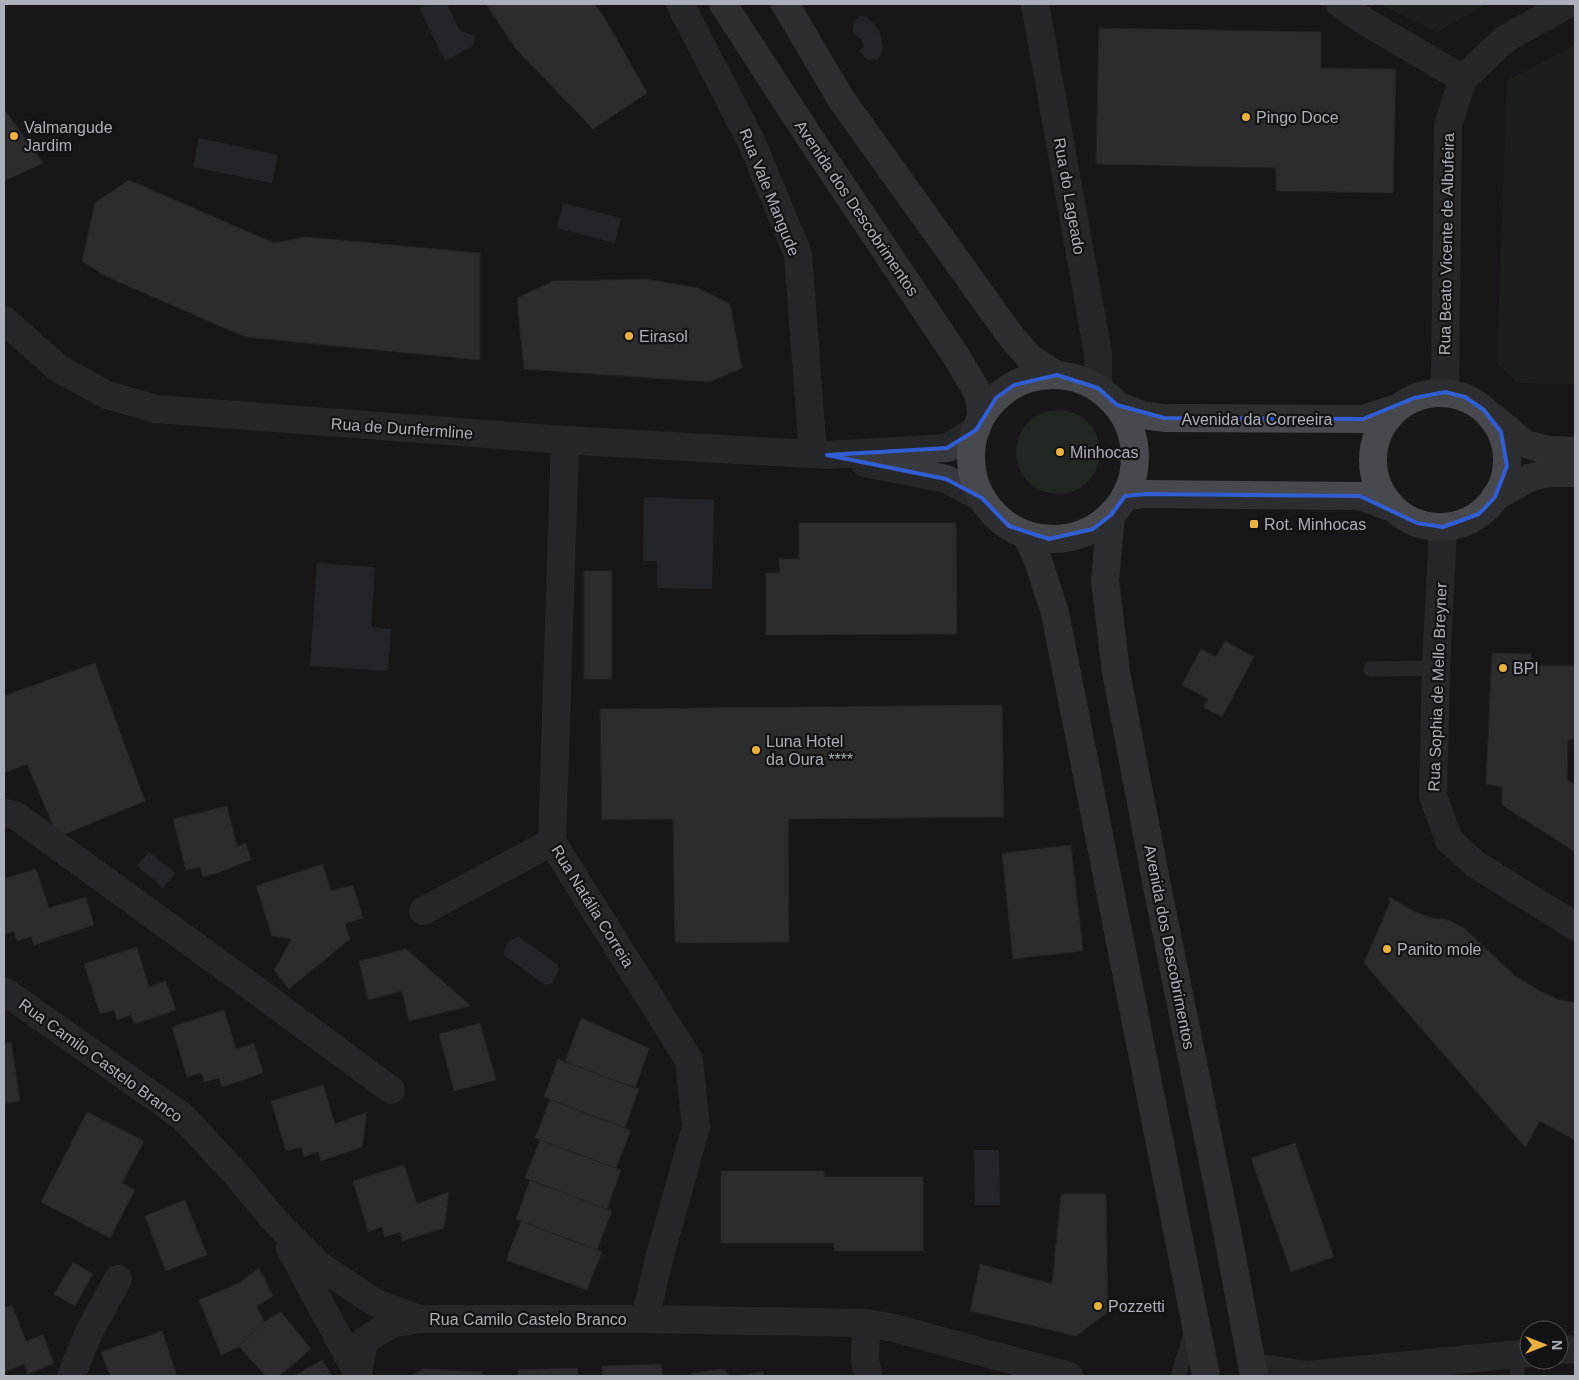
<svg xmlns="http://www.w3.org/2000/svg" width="1579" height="1380" font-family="Arial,sans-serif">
  <rect width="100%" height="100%" fill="#18181a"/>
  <path fill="#202821" d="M 1379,4 L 1487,4 L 1437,32 Z
    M 1575,45 L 1575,384 L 1518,383 L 1497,363 L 1507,81 Z
    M1016 452a42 42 0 1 1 84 0a42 42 0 1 1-84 0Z"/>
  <path fill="#2f373e" d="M 428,4 L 447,4 L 460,31 L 475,36 L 473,46 L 445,61 L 419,8 Z
    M 860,16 L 867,17 C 879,28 889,45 878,59 L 869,60 L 863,56 L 860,51 L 864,47 C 863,40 859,37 853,33 C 852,25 854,21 860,16 Z
    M 199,138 L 278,155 L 272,183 L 193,167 Z
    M 563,203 L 621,218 L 615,243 L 557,228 Z
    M 644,497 L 714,500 L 712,589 L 657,588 L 657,561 L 643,561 Z
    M 317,563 L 375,567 L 371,627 L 391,629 L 388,671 L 310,666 Z
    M 149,852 L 175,873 L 163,888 L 137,866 Z
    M 519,937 L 557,964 L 559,970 L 552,983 L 545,985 L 504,955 C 504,945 509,939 519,937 Z
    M 974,1150 L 999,1150 L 1000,1205 L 975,1205 Z"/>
  <path fill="#45464a" stroke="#323236" d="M 486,4 L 595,4 L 610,27 L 647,93 L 593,129 L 516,49 Z
    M 1099,28 L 1321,32 L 1321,68 L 1396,69 L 1393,193 L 1276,191 L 1276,168 L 1096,164 Z
    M 4,109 L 43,163 L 4,181 Z
    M 129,180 L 274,243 L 306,237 L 480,253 L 480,360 L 245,337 L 105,276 L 82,261 L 95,203 Z
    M 646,279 L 698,288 L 730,304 L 742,368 L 709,382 L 524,369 L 517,298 L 553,281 Z
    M 799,523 L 956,523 L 957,634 L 766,635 L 766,573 L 780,573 L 779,559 L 799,559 Z
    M 584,571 L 612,571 L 612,679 L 584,679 Z
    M 1225,641 L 1254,657 L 1222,717 L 1203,707 L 1208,699 L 1182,685 L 1201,649 L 1216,657 Z
    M 1492,653 L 1531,654 L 1531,666 L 1575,666 L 1575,738 L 1568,740 L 1567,780 L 1575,785 L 1575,852 L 1502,805 L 1502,787 L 1486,784 Z
    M 95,663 L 145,801 L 58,837 L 27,764 L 4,773 L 4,696 Z
    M 1002,705 L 1004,817 L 788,819 L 789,942 L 675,943 L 673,819 L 602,820 L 600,709 Z
    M 227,806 L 237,846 L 246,843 L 251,860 L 217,873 L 203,877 L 200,867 L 186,870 L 173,819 Z
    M 1071,845 L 1083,951 L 1013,959 L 1002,853 Z
    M 323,864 L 331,891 L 353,885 L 363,918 L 345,924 L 350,939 L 289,989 L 274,970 L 292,939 L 272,936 L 256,886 Z
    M 36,869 L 49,908 L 86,897 L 94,925 L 34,945 L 31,937 L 17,941 L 14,931 L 4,935 L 4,879 Z
    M 1389,897 L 1415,912 L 1435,919 L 1445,919 L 1464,928 L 1514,975 L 1538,990 L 1557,999 L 1575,1003 L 1575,1140 L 1540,1121 L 1525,1147 L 1364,963 L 1390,902 Z
    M 137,947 L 149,987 L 166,981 L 176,1010 L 134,1024 L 131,1015 L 117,1020 L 114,1010 L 100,1014 L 84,964 Z
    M 406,949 L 471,1006 L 409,1021 L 402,991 L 368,1000 L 359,961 Z
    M 224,1010 L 236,1049 L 254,1043 L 263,1073 L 222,1087 L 219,1078 L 204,1082 L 202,1073 L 187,1077 L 172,1027 Z
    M 581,1018 L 649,1048 L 635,1088 L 565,1062 Z
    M 480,1023 L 496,1080 L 454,1091 L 439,1034 Z
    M 11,1042 L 20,1101 L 4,1104 L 4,1044 Z
    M 558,1059 L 639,1089 L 625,1128 L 544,1097 Z
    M 323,1085 L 335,1124 L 367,1112 L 362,1147 L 321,1161 L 318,1152 L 304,1157 L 301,1147 L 286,1151 L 271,1101 Z
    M 550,1100 L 631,1130 L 616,1168 L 535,1138 Z
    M 87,1112 L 144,1141 L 122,1183 L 135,1190 L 110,1238 L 41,1202 Z
    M 540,1140 L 621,1170 L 607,1209 L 525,1178 Z
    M 1295,1143 L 1334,1257 L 1291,1272 L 1251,1158 Z
    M 404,1165 L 417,1204 L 449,1192 L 444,1228 L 402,1241 L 400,1232 L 385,1237 L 382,1227 L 368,1232 L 353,1181 Z
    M 721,1171 L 824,1171 L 824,1177 L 923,1177 L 923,1251 L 834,1251 L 834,1243 L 721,1243 Z
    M 530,1180 L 612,1211 L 597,1250 L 516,1219 Z
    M 1061,1194 L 1106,1194 L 1108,1312 L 1076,1336 L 970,1311 L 980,1264 L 1052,1284 Z
    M 185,1200 L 207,1255 L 166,1271 L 145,1216 Z
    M 521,1221 L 602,1252 L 587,1290 L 506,1260 Z
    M 73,1262 L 93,1274 L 75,1306 L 54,1294 Z
    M 259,1268 L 273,1296 L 257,1306 L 264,1322 L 239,1347 L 221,1355 L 199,1300 L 239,1283 Z
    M 12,1305 L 26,1341 L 43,1335 L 54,1363 L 28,1374 L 24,1364 L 4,1372 L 4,1308 Z
    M 281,1312 L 311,1349 L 279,1376 L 266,1376 L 239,1347 L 264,1322 Z
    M 162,1331 L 177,1376 L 110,1376 L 101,1352 Z
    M 322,1360 L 332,1376 L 294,1376 Z
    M 661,1364 L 663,1376 L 603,1376 L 602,1366 Z
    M 577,1368 L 578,1376 L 518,1376 L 518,1370 Z
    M 423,1369 L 482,1372 L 482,1376 L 410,1376 Z
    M 724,1369 L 730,1376 L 692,1376 L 691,1373 Z
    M 763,1372 L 764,1376 L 737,1376 Z"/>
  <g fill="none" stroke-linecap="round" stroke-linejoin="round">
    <path stroke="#393a3f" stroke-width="15" d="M 1371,669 L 1436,668
      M 1178,1376 L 1192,1331
      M 1517,1376 L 1518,1354"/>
    <path stroke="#393a3f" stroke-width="28" d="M 680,4 L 751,141 L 798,254 L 813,454
      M 1035,4 L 1098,353 L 1098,388
      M 1340,4 L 1366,22 L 1463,79
      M 1445,392 L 1448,125 L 1463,79 L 1505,39 L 1568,4
      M 565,440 L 552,842 L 689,1060 L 696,1127 L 659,1259 L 645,1319
      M 1443,527 L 1436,668 L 1433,796 L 1449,840 L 1475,864 L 1575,926
      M 4,813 L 15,815 L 245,982 L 391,1090
      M 423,911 L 552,842
      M 4,991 L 183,1117 L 236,1174 L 276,1222 L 319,1265 L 374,1302 L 419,1319 L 645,1319 L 866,1323 L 894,1328 L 1069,1376
      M 290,1248 L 358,1374
      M 866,1323 L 865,1360 L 868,1376
      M 1559,1350 L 1575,1349
      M 1253,1367 L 1307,1375 L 1529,1353
      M 71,1376 L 89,1332 L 118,1279
      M 359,1376 L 358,1374 L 364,1341 L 391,1324 L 419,1319"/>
    <path stroke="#393a3f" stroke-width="28" d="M 4,320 L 58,368 L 107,395 L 156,409 L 565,440 L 827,455 L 947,448 L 976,430
      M 865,463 L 946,479 L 982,498"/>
    <path stroke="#48494f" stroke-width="28" d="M 723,4 L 810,138 L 956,356 L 978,393 L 982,416
      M 785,4 L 841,99 L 1010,335 L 1030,358 L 1057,375
      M971 457a82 82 0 1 1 164 0a82 82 0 1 1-164 0Z
      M1373 460a67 67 0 1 1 134 0a67 67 0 1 1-134 0Z
      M 1117,405 L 1142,415 L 1164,418 L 1363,419 L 1397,408
      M 1494,418 L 1525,444 L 1548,450 L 1575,451
      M 1125,496 L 1147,494 L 1360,496 L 1393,508
      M 1495,497 L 1529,478 L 1548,473 L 1575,473
      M 1111,515 L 1105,581 L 1116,672 L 1157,886 L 1227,1231 L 1254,1376
      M 1026,535 L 1038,560 L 1055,613 L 1206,1376"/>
  </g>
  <path d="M0 0H1579V1380H0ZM 1057,375 L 1098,388 L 1117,405 L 1164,418 L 1363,419 L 1414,398 L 1445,392 L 1465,397 L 1484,410 L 1501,432 L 1507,466 L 1495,497 L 1479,514 L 1443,527 L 1417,523 L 1360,496 L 1147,494 L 1125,496 L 1111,515 L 1093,529 L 1049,539 L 1009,526 L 982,498 L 946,479 L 827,455 L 947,448 L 976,430 L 996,398 L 1014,385 Z" fill="#18181a" fill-opacity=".55" fill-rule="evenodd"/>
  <path fill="none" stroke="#325dd3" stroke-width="4" stroke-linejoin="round" d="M 1057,375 L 1098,388 L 1117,405 L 1164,418 L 1363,419 L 1414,398 L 1445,392 L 1465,397 L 1484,410 L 1501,432 L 1507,466 L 1495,497 L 1479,514 L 1443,527 L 1417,523 L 1360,496 L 1147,494 L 1125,496 L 1111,515 L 1093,529 L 1049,539 L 1009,526 L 982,498 L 946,479 L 827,455 L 947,448 L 976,430 L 996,398 L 1014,385 Z"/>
  <g fill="#e9b142" stroke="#131315" stroke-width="2">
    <circle cx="1246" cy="117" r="5"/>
    <circle cx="14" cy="136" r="5"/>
    <circle cx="629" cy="336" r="5"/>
    <circle cx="1060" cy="452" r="5"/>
    <rect x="1249" y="519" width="10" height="10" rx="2.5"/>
    <circle cx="1503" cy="668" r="5"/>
    <circle cx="756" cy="750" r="5"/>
    <circle cx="1387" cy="949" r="5"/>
    <circle cx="1098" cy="1306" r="5"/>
  </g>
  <g text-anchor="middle" stroke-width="4.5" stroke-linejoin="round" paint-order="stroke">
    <g font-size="16" fill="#abb0b9" stroke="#131315" text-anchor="start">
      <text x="1256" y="123">Pingo Doce</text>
      <text x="24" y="133">Valmangude<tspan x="24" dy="18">Jardim</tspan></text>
      <text x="639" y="342">Eirasol</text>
      <text x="1070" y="458">Minhocas</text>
      <text x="1264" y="530">Rot. Minhocas</text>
      <text x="1513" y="674">BPI</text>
      <text x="766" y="747">Luna Hotel<tspan x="766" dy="18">da Oura ****</tspan></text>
      <text x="1397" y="955">Panito mole</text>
      <text x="1108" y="1312">Pozzetti</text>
    </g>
    <g font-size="16" fill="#abb0b9" stroke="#131315">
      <text transform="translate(770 192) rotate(68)" y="6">Rua Vale Mangude</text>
      <text transform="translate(1070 196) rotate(80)" y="6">Rua do Lageado</text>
      <text transform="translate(857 208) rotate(56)" y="6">Avenida dos Descobrimentos</text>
      <text transform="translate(1446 244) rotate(-89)" y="6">Rua Beato Vicente de Albufeira</text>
      <text x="1257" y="425">Avenida da Correeira</text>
      <text transform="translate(402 428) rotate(4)" y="6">Rua de Dunfermline</text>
      <text transform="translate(1437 687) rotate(-88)" y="6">Rua Sophia de Mello Breyner</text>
      <text transform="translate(593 906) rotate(58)" y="6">Rua Natália Correia</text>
      <text transform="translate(1170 947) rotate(79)" y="6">Avenida dos Descobrimentos</text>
      <text transform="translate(101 1060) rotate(36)" y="6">Rua Camilo Castelo Branco</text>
      <text x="528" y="1325">Rua Camilo Castelo Branco</text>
    </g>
  </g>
  <rect width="1579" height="1380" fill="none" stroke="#abb0b9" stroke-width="10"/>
  <g transform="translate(1544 1345) rotate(90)"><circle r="24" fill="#131315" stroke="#505257"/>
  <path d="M0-4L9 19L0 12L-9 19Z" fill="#e9b142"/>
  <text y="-8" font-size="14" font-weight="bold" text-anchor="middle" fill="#abb0b9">N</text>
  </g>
</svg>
